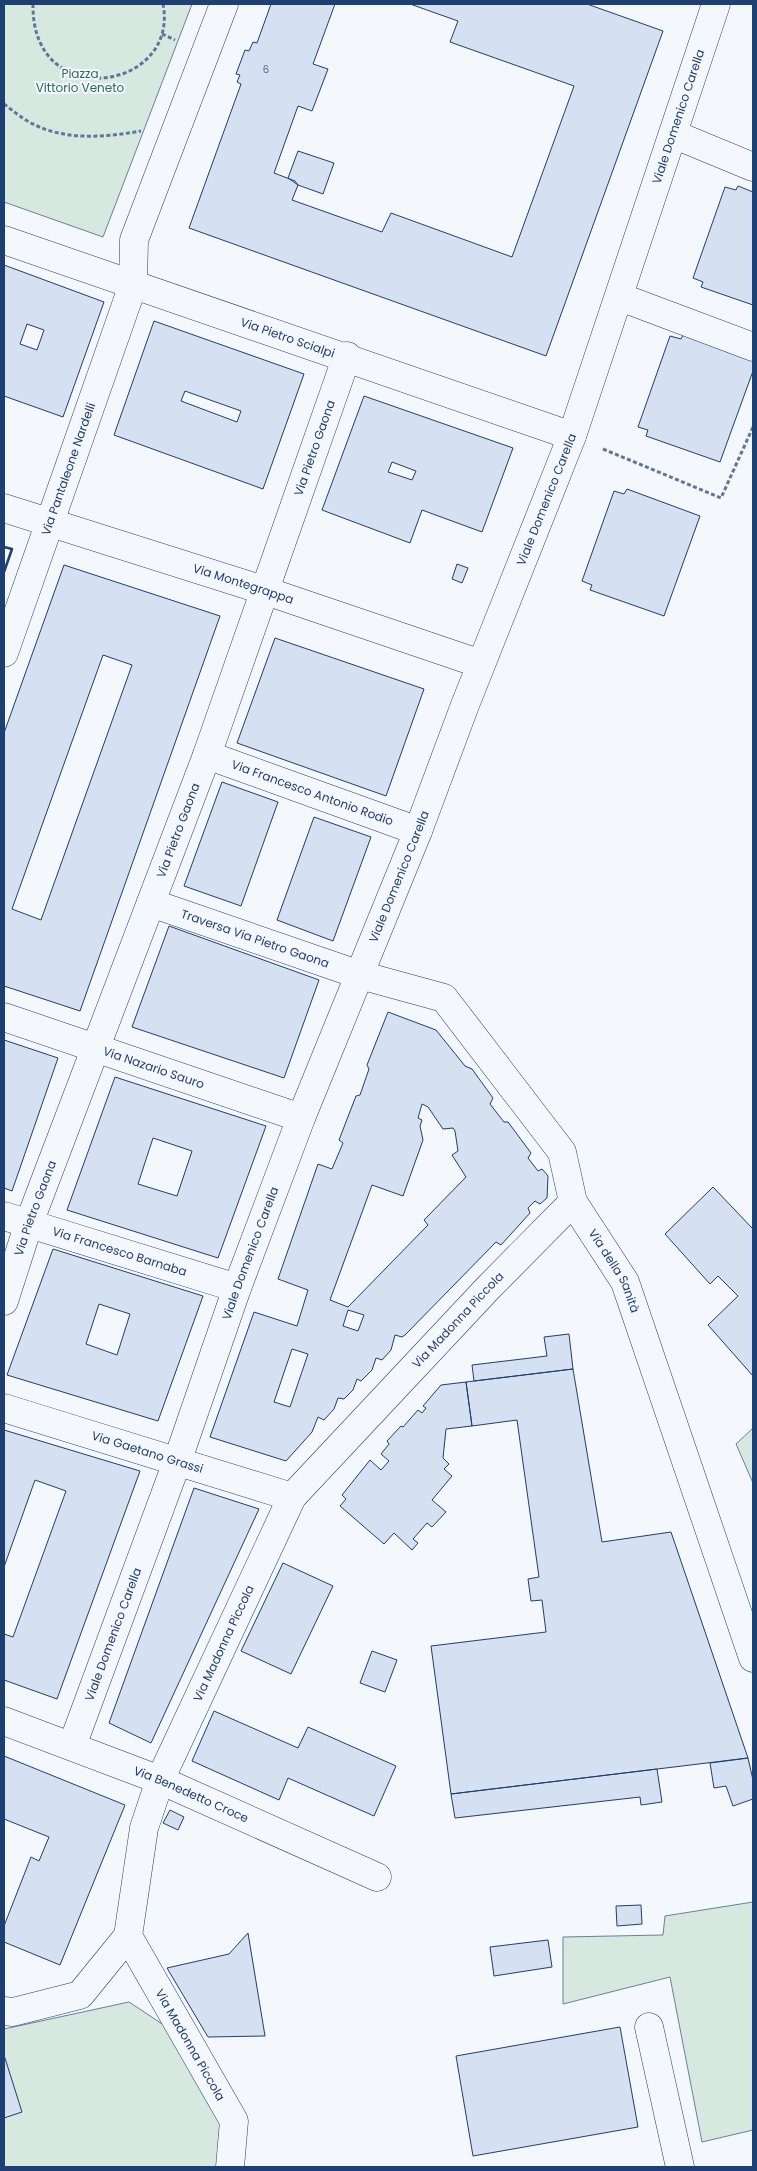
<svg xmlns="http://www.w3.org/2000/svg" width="757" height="2171" font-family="Poppins,sans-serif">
  <rect width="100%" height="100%" fill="#f4f7fb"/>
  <path fill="#d7e8df" stroke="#687fa3" d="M 4,4 L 192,4 L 103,237 L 4,202 Z
    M 753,1428 L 753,1483 L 736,1444 Z
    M 753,1902 L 753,2130 L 702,2142 L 670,1977 L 563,2004 L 563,1937 L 663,1935 L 665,1916 Z
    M 129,2002 L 188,2041 L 234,2121 L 230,2167 L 4,2167 L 4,2029 Z"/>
  <path fill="#d5e0f0" stroke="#1d3f73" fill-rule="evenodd" d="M 271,4 L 335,4 L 313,64 L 328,69 L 312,111 L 298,106 L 274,173 L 295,181 L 298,185 L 292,200 L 382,232 L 391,213 L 512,257 L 574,86 L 450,42 L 458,21 L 410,4 L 587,4 L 663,31 L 546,356 L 189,228 L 241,84 L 237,82 L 240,75 L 236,74 L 245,50 L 249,51 L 253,42 L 257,43 Z
    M 298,151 L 334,163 L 323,194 L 298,185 L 288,178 Z
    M 738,186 L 753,192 L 753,305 L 701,287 L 703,282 L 693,278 L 725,187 L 736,190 Z
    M 4,265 L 104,302 L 63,417 L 4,396 ZM 27,324 L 44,330 L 37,350 L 20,344 Z
    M 154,321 L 304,374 L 263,489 L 114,435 ZM 185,391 L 241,411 L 237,422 L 181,401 Z
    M 683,335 L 753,360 L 753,371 L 720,462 L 646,436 L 648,430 L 638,427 L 670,336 L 681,339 Z
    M 364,396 L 513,448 L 482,532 L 422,510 L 410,543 L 322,510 ZM 392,462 L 416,471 L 412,480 L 388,472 Z
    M 627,489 L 700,516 L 664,616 L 590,590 L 592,585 L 582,581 L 614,491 L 624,494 Z
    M 457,564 L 468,568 L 462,583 L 452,579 Z
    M 64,565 L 220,616 L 80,1011 L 4,986 L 4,733 ZM 103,655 L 132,665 L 41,920 L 12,909 Z
    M 275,638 L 424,689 L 386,796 L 237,743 Z
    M 222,782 L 278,802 L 241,906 L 184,886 Z
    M 314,817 L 371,837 L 333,941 L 277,920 Z
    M 169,926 L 319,980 L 284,1078 L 132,1027 Z
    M 388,1012 L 436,1030 L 465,1066 L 472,1069 L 493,1098 L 490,1104 L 504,1122 L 508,1122 L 531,1153 L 528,1158 L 538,1171 L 542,1169 L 548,1176 L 547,1198 L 540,1204 L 535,1201 L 528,1208 L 530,1213 L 501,1245 L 496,1242 L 405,1335 L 402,1337 L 395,1335 L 391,1350 L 382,1360 L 376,1358 L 372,1370 L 361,1381 L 357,1379 L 353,1390 L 344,1399 L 338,1398 L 334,1409 L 324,1420 L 318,1417 L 312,1432 L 286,1461 L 210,1437 L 254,1312 L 297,1326 L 308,1290 L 278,1279 L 318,1164 L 332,1169 L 343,1143 L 339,1140 L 356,1096 L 360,1095 L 369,1069 L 367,1065 ZM 422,1104 L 428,1107 L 443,1129 L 453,1128 L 455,1131 L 458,1151 L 452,1155 L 466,1177 L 424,1220 L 428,1225 L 348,1307 L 330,1300 L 372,1185 L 403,1196 L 423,1140 L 420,1126 L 422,1120 L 418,1118 ZM 348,1310 L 364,1315 L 358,1331 L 343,1326 ZM 292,1349 L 308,1354 L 290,1407 L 274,1402 Z
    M 4,1040 L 58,1058 L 12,1191 L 4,1188 Z
    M 115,1077 L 266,1126 L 218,1258 L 67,1210 ZM 153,1138 L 192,1151 L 177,1196 L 138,1184 Z
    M 713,1187 L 753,1229 L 753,1376 L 708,1325 L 738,1296 L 718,1276 L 710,1284 L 665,1234 Z
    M 53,1249 L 203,1296 L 158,1421 L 7,1375 ZM 99,1304 L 130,1314 L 117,1355 L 86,1344 Z
    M 569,1334 L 573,1369 L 474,1381 L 472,1365 L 547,1356 L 544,1337 Z
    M 573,1369 L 602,1542 L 671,1532 L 748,1758 L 451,1794 L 431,1646 L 546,1632 L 542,1600 L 531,1601 L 528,1579 L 539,1577 L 517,1420 L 472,1426 L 466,1382 Z
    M 466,1382 L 472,1426 L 446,1429 L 443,1458 L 449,1464 L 444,1469 L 452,1476 L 432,1500 L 446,1512 L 432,1527 L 427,1523 L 413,1539 L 418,1543 L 412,1550 L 394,1533 L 384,1544 L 340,1506 L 346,1499 L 342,1495 L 370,1460 L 381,1470 L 389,1461 L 381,1454 L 389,1444 L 387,1441 L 401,1426 L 403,1427 L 418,1410 L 422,1413 L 426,1408 L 423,1406 L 441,1385 Z
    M 4,1430 L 140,1471 L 57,1699 L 4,1680 L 4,1634 L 13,1637 L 66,1491 L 35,1480 L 4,1567 Z
    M 194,1488 L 259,1509 L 151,1743 L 109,1723 Z
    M 283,1563 L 333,1586 L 291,1674 L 241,1651 Z
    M 372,1651 L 397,1660 L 385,1692 L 360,1683 Z
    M 214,1711 L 298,1748 L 308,1727 L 396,1766 L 374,1816 L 288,1778 L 279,1800 L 192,1761 Z
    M 4,1756 L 125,1805 L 60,1965 L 4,1942 L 4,1926 L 31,1857 L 39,1861 L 49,1837 L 4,1819 Z
    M 748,1758 L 753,1780 L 753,1799 L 733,1806 L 726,1786 L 714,1788 L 710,1763 Z
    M 657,1769 L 662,1802 L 641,1805 L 640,1797 L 455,1818 L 451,1794 Z
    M 170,1810 L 184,1817 L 178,1830 L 163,1823 Z
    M 641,1905 L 642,1924 L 617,1926 L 616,1906 Z
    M 248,1933 L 265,2036 L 208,2037 L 167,1968 L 229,1954 Z
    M 548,1940 L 552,1967 L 494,1976 L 490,1947 Z
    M 620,2027 L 638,2127 L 473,2156 L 456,2056 Z
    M 4,2055 L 22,2112 L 4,2118 Z"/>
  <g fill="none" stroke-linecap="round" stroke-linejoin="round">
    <g stroke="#1d3f73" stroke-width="29">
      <g id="minor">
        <path d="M 673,134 L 753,167"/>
        <path id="s1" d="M 4,240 L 572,436"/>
        <path d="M 620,297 L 753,347"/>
        <path id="s2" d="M 4,508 L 263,590 L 481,664"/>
        <path id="s3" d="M 4,653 L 133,285 L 134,240 L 224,4"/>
        <path id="s4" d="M 207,755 L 418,831"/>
        <path id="s5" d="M 151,903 L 360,975 L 444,998 L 562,1152 L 573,1202 L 625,1282 L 753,1658"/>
        <path id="s6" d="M 4,1017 L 301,1118"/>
        <path id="s7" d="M 4,1216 L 237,1288"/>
        <path id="s8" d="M 4,1301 L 29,1223 L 207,755 L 347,356"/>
        <path id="s9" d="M 4,1408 L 292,1497"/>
        <path id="s10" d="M 4,1721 L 160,1780 L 377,1877"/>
        <path id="s11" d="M 72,1746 L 177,1462 L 237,1288 L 301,1118 L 418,831 L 465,705 L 572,436 L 716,4"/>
        <path d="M 4,2011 L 13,2012 L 80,1995 L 128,1936"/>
        <path d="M 649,2027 L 680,2167"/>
        <path id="s12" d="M 230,2167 L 234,2121 L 128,1936 L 144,1828 L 160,1780 L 292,1497 L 488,1288 L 573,1202"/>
      </g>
    </g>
    <path stroke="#5e769c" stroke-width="3" stroke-dasharray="4 2.5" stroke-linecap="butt" d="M 33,4 C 31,114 180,91 163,4
      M 162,34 L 175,40
      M 4,104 C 13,111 23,119 33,124 C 66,141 106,137 141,131
      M 603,449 L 721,498 L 753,427"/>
    <use href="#minor" stroke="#f4f7fb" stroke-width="28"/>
    <path stroke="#1d3f73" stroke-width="2.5" d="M 4,547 L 12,549 L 4,572"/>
  </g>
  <g text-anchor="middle" stroke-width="4" stroke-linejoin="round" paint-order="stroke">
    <g font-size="10" fill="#4b6792">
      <text x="266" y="73">6</text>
    </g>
    <g font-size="12" fill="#2c6c60" stroke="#f4f7fb">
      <text x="80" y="78">Piazza<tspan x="80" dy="14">Vittorio Veneto</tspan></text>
    </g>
    <g font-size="12" fill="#1d3f73" stroke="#f4f7fb">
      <text dy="4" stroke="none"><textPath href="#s11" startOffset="1739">Viale Domenico Carella</textPath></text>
      <text dy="4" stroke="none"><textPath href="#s1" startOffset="300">Via Pietro Scialpi</textPath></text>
      <text dy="4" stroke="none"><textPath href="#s8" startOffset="908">Via Pietro Gaona</textPath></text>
      <text dy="4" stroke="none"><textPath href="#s3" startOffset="195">Via Pantaleone Nardelli</textPath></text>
      <text dy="4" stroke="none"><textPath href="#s11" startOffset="1334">Viale Domenico Carella</textPath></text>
      <text dy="4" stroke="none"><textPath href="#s2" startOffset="251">Via Montegrappa</textPath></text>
      <text dy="4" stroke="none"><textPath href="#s4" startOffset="112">Via Francesco Antonio Rodio</textPath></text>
      <text dy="4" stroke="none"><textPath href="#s8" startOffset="502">Via Pietro Gaona</textPath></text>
      <text dy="4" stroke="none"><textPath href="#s11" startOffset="929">Viale Domenico Carella</textPath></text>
      <text dy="4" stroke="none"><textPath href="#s5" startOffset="110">Traversa Via Pietro Gaona</textPath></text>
      <text dy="4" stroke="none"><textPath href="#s6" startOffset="158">Via Nazario Sauro</textPath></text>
      <text dy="4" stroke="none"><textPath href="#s8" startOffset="98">Via Pietro Gaona</textPath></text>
      <text dy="4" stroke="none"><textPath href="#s7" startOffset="121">Via Francesco Barnaba</textPath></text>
      <text dy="4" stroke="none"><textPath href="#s11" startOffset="524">Viale Domenico Carella</textPath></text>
      <text dy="4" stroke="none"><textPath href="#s5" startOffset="634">Via della Sanità</textPath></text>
      <text dy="4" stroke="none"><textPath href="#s12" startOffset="974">Via Madonna Piccola</textPath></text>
      <text dy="4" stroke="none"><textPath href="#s9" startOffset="150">Via Gaetano Grassi</textPath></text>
      <text dy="4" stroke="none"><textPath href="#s11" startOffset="119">Viale Domenico Carella</textPath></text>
      <text dy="4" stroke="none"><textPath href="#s12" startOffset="570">Via Madonna Piccola</textPath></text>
      <text dy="4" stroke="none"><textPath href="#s10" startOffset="201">Via Benedetto Croce</textPath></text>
      <text transform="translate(190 2045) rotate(60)" y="4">Via Madonna Piccola</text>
    </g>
  </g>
  <rect width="757" height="2171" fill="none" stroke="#1d3f73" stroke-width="10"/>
</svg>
